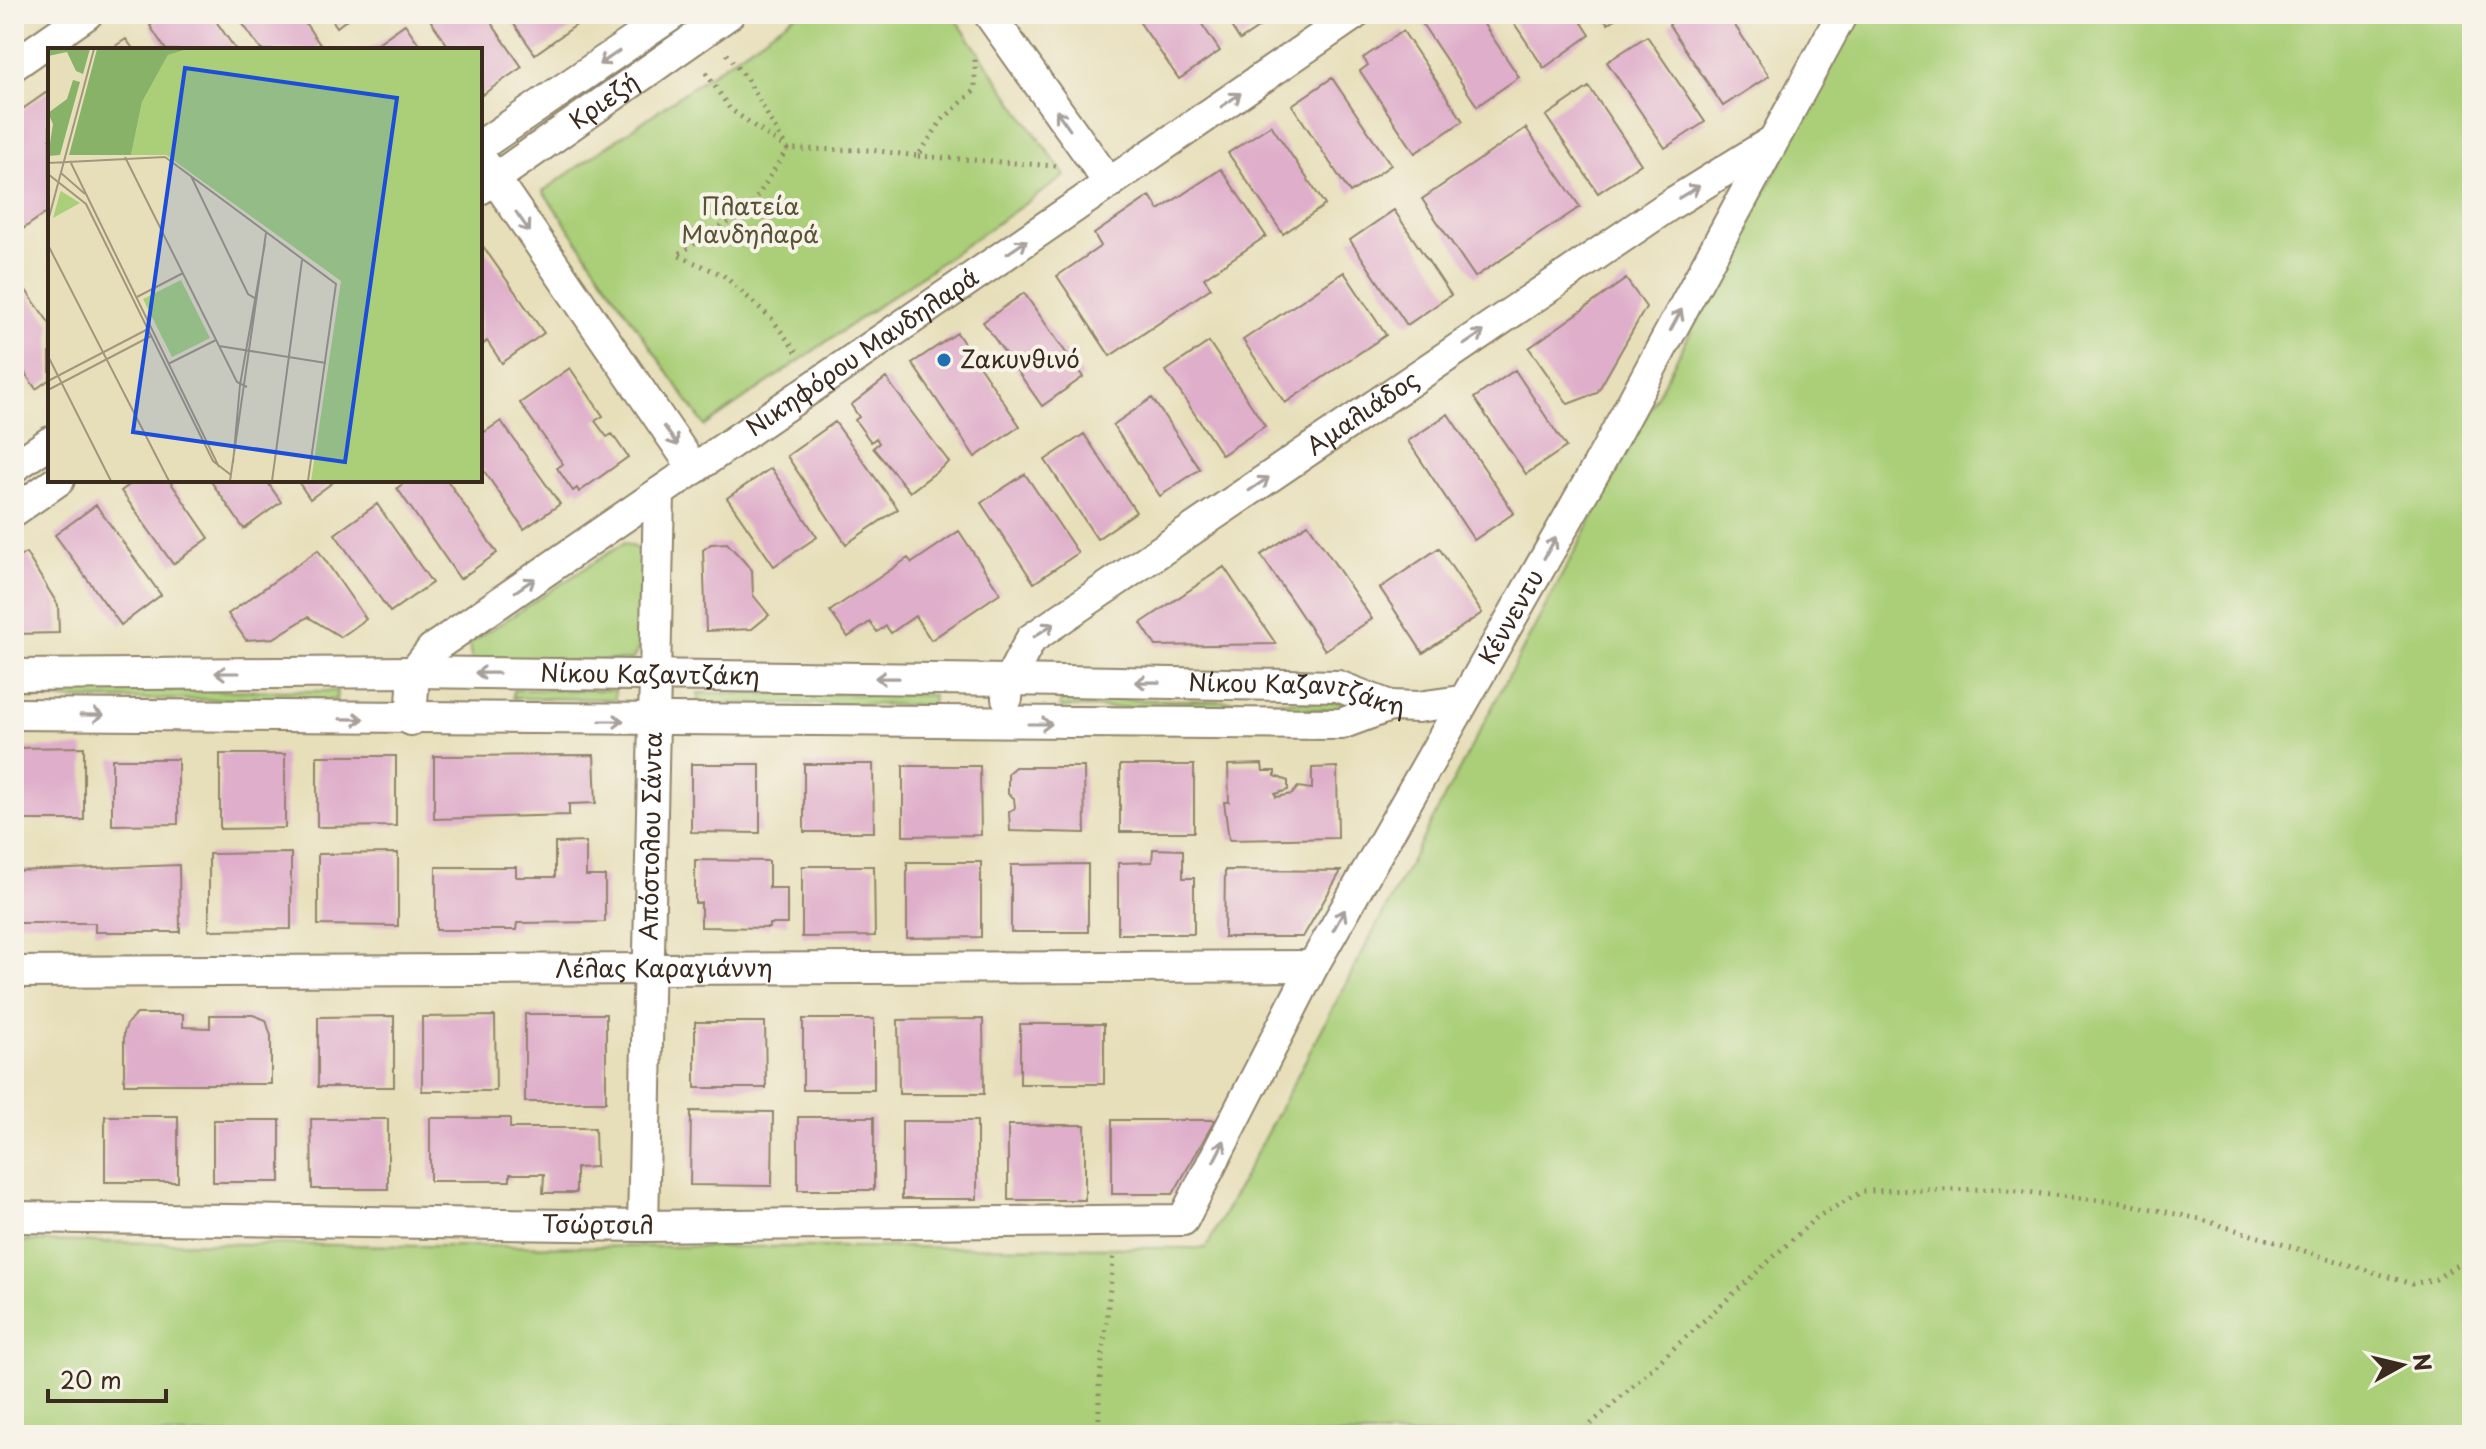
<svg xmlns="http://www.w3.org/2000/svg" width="2486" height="1449" font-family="'Playpen Sans',sans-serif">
  <rect width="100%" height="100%" fill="#f7f3e8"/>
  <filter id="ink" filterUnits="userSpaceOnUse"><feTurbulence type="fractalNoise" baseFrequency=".0125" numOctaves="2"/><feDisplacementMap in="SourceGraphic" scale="16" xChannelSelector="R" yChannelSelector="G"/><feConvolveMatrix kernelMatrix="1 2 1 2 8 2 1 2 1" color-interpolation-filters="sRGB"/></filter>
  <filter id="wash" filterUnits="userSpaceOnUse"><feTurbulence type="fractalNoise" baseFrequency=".006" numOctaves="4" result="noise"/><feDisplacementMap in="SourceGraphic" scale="32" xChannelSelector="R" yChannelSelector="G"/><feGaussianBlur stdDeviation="1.8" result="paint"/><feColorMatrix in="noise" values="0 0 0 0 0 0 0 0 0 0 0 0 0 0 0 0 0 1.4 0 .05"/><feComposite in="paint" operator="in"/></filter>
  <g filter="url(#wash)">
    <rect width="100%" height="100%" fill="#e7dfba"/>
    <path fill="#aacf78" stroke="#727c4b" stroke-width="2" d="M 797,14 L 952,14 L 1065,176 L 705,426 L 543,191 Z
      M 1859,14 L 2472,14 L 2472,1435 L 14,1435 L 14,1241 L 423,1246 L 1206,1248 Z
      M 624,543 L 643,551 L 639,648 L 632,660 L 472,663 L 469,644 Z
      M 14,690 L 337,691 L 336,700 L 14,699 Z
      M 513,690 L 615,690 L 615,699 L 513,698 Z
      M 698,693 L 933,695 L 932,705 L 698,703 Z
      M 1060,699 L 1346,702 L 1346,710 L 1060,707 Z"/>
    <g id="blocks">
      <path fill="#dfaeca" d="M 166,14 L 211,14 L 236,50 L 166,50 L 150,26 Z
        M 236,14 L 299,14 L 321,46 L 314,50 L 261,50 Z
        M 328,14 L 354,14 L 337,27 Z
        M 426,14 L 485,14 L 522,67 L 482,95 L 480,50 L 451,50 Z
        M 507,14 L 592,14 L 535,54 Z
        M 1134,14 L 1195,14 L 1220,51 L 1179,79 Z
        M 1223,14 L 1279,14 L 1240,40 Z
        M 1427,14 L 1477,14 L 1519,77 L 1477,106 L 1419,19 Z
        M 1508,14 L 1576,14 L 1590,35 L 1544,68 Z
        M 1601,14 L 1622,14 L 1608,24 Z
        M 1684,14 L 1727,14 L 1769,76 L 1723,106 L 1669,25 Z
        M 405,24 L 423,50 L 368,50 Z
        M 1403,31 L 1463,121 L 1415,153 L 1360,71 L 1368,65 L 1363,58 Z
        M 1647,36 L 1705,122 L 1665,148 L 1607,62 Z
        M 126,39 L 134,50 L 109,50 Z
        M 1332,78 L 1391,165 L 1350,193 L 1292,105 Z
        M 1589,87 L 1641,164 L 1598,193 L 1546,116 Z
        M 50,90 L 50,210 L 17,233 L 14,115 Z
        M 1271,125 L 1325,205 L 1283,234 L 1228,153 Z
        M 1526,128 L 1580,207 L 1475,277 L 1422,199 Z
        M 1221,169 L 1266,236 L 1204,278 L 1211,288 L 1110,356 L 1057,276 L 1101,246 L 1094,234 L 1150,196 L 1159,210 Z
        M 1394,210 L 1451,295 L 1407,325 L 1350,240 Z
        M 480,242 L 544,333 L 502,363 L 487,341 L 480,347 Z
        M 1344,272 L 1386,335 L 1285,403 L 1243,340 Z
        M 1626,279 L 1646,307 L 1597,393 L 1568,404 L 1529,348 Z
        M 20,282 L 50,324 L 50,379 L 36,389 L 14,357 L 14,286 Z
        M 1024,293 L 1083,377 L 1042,406 L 983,322 Z
        M 957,333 L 1020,426 L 975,457 L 912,363 Z
        M 1209,342 L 1265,426 L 1222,455 L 1166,371 Z
        M 570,368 L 603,416 L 595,421 L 607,437 L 612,434 L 628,457 L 579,492 L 577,488 L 573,491 L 557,468 L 563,464 L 520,403 Z
        M 1515,370 L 1566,447 L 1526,474 L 1474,398 Z
        M 886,378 L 949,462 L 910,492 L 873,448 L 879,443 L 876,438 L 871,442 L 855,420 L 859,417 L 851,405 Z
        M 1152,398 L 1200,469 L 1160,496 L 1113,425 Z
        M 1448,414 L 1514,513 L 1474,540 L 1408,441 Z
        M 501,421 L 560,504 L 524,529 L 480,465 L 480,435 Z
        M 835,422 L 898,509 L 846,544 L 787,456 Z
        M 1084,434 L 1136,512 L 1097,539 L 1045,460 Z
        M 771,468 L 817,537 L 774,566 L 727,498 Z
        M 1025,474 L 1078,553 L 1034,583 L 981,503 Z
        M 136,480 L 169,480 L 209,538 L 173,564 L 121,491 Z
        M 210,480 L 266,480 L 281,502 L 244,529 Z
        M 297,480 L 336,480 L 310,499 Z
        M 409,480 L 447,480 L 497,553 L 460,579 L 397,488 Z
        M 377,504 L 432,583 L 390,612 L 335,534 Z
        M 96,505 L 161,595 L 121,625 L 55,535 Z
        M 1308,524 L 1372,619 L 1325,650 L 1261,555 Z
        M 959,531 L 1000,593 L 931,640 L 915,616 L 891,633 L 886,626 L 877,632 L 870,622 L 848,637 L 830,611 L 908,558 L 912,563 Z
        M 727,543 L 752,570 L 753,595 L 769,615 L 752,629 L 706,631 L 703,550 L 711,544 Z
        M 1439,548 L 1482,613 L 1423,653 L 1380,588 Z
        M 318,550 L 366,619 L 341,637 L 308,617 L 274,638 L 246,640 L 228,614 Z
        M 26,553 L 58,605 L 59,633 L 14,634 L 14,560 Z
        M 1224,567 L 1276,644 L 1156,646 L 1141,623 Z
        M 84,747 L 84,820 L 14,820 L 14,748 Z
        M 220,754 L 285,754 L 285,828 L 220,829 Z
        M 594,755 L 596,803 L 569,804 L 569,815 L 434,819 L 434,756 Z
        M 317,756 L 396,756 L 396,826 L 317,827 Z
        M 112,759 L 178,759 L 178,824 L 112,825 Z
        M 691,764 L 760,764 L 760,833 L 691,832 Z
        M 804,764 L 873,764 L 874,832 L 804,832 Z
        M 1262,764 L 1263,771 L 1275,771 L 1275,776 L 1288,781 L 1288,790 L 1275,794 L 1276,797 L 1292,794 L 1298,787 L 1312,789 L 1312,768 L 1337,767 L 1338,838 L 1229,840 L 1224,802 L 1229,802 L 1228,765 Z
        M 1120,765 L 1194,765 L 1194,832 L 1120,832 Z
        M 903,766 L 980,766 L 981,835 L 903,836 Z
        M 1015,767 L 1084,767 L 1085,833 L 1010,831 L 1009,812 L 1015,808 L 1014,798 L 1008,794 L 1008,773 Z
        M 586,842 L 586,876 L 605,876 L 605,922 L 517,923 L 516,930 L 436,930 L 436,867 L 516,867 L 516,877 L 555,877 L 555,843 Z
        M 1153,849 L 1183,850 L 1183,878 L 1194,878 L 1194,934 L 1118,934 L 1118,863 L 1152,862 Z
        M 291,853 L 291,929 L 209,930 L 209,854 Z
        M 398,853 L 398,926 L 318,925 L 318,854 Z
        M 695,860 L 769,861 L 769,888 L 787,888 L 787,924 L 769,924 L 769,928 L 701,927 L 701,903 L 695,903 Z
        M 907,862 L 981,862 L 981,937 L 907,938 Z
        M 1088,864 L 1088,932 L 1011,932 L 1011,865 Z
        M 179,865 L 180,932 L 95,932 L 95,923 L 14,923 L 14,871 Z
        M 802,866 L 874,866 L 875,936 L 802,937 Z
        M 1225,870 L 1341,871 L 1303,937 L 1224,937 Z
        M 137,1014 L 183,1014 L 183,1027 L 210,1028 L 210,1015 L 253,1015 L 266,1020 L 271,1036 L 271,1084 L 124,1084 L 124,1032 L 128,1022 Z
        M 525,1014 L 606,1014 L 606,1102 L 525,1102 Z
        M 394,1016 L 394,1087 L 318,1087 L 318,1017 Z
        M 495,1016 L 496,1091 L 422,1091 L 422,1017 Z
        M 803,1019 L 874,1019 L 874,1090 L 803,1090 Z
        M 983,1019 L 984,1094 L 899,1094 L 898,1020 Z
        M 695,1022 L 765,1022 L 766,1088 L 695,1088 Z
        M 1020,1024 L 1104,1024 L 1104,1084 L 1020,1084 Z
        M 691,1111 L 773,1112 L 772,1186 L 690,1185 Z
        M 105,1116 L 178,1116 L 178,1182 L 105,1182 Z
        M 798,1117 L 874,1117 L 874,1190 L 798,1190 Z
        M 430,1118 L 510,1118 L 510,1128 L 595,1128 L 596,1167 L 576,1168 L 576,1193 L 543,1193 L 544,1174 L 510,1174 L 510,1181 L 430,1181 Z
        M 311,1119 L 388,1119 L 388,1189 L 312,1189 Z
        M 213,1120 L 280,1120 L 280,1182 L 213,1182 Z
        M 1112,1120 L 1215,1120 L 1173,1194 L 1112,1194 Z
        M 902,1121 L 977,1121 L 977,1199 L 902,1199 Z
        M 1008,1125 L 1085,1125 L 1085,1200 L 1008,1200 Z"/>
    </g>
  </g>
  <g filter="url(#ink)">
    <use href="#blocks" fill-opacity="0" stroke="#91846c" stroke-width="2"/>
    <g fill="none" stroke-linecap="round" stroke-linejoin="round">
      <g stroke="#91846c" stroke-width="34">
        <g id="minor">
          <path d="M 989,14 L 1109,183"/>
          <path d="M 14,65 L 87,14"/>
          <path d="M 480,146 L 673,14"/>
          <path d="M 480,157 L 694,469"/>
          <path id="s1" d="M 480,189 L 729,14"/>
          <path d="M 14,467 L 50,442"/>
          <path d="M 14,511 L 59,480"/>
          <path id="s2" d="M 14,675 L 414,672 L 1009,680 L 1338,686 L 1390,706 L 1418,707 L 1461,701"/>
          <path id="s3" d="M 1007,698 L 1009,680 L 1031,639 L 1671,204 L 1771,142"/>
          <path d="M 14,714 L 1341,724 L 1390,706"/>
          <path id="s4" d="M 411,720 L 414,672 L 432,649 L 1355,14"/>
          <path id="s5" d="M 14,972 L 1313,966"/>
          <path id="s6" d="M 14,1217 L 643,1226 L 1183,1220 L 1313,966 L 1599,464 L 1842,14"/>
          <path id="s7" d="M 643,1226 L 659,493"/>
        </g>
      </g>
      <path stroke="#91846c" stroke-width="5" stroke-dasharray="2 6" stroke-linecap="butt" d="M 727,54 L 748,81 L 787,149 L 871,150 L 918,156 L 942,120 L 975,90 L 975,56
        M 706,73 L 730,109 L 787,149 L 751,207 L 677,255 L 723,275 L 772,319 L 798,354
        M 918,156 L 1056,166
        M 1586,1428 L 1594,1435
        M 1099,1435 L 1099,1387 L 1114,1253
        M 1579,1435 L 1817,1217 L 1863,1191 L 1999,1189 L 2123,1203 L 2200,1219 L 2412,1284 L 2436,1279 L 2472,1255"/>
      <use href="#minor" stroke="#fff" stroke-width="30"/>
    </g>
    <defs><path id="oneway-shaft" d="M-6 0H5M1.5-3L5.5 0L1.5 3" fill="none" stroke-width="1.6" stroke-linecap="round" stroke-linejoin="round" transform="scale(2)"/></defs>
    <g stroke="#a79f9a">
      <use href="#oneway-shaft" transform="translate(609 58) rotate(146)"/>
      <use href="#oneway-shaft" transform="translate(1231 100) rotate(-35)"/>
      <use href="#oneway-shaft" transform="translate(1063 120) rotate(-125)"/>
      <use href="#oneway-shaft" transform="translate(1689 192) rotate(-31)"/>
      <use href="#oneway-shaft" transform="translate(523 222) rotate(55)"/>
      <use href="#oneway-shaft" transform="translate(1017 247) rotate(-34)"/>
      <use href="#oneway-shaft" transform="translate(1676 320) rotate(-62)"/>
      <use href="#oneway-shaft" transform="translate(1474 338) rotate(-34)"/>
      <use href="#oneway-shaft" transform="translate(671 436) rotate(55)"/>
      <use href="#oneway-shaft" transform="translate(1259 484) rotate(-34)"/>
      <use href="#oneway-shaft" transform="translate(1550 548) rotate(-60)"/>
      <use href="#oneway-shaft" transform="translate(525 585) rotate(-34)"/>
      <use href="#oneway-shaft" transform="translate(1044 630) rotate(-34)"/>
      <use href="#oneway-shaft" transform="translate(227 673) rotate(180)"/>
      <use href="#oneway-shaft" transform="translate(487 673) rotate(-179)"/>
      <use href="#oneway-shaft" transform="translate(887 678) rotate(-179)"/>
      <use href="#oneway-shaft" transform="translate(1147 682) rotate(-179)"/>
      <use href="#oneway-shaft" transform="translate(92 715) rotate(1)"/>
      <use href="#oneway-shaft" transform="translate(352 719) rotate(1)"/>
      <use href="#oneway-shaft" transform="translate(612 721)"/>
      <use href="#oneway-shaft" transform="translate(1040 724)"/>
      <use href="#oneway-shaft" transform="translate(1339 920) rotate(-61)"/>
      <use href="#oneway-shaft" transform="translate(1219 1151) rotate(-63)"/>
    </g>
  </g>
  <circle fill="#1f6fb2" stroke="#f7f3e8" stroke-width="3" cx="944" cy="360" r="8"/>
  <g text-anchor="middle" stroke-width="8" stroke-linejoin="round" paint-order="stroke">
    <g font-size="24" fill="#3b2a1e" stroke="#f7f3e8">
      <text dy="8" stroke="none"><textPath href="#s1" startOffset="152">Κριεζή</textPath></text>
      <text dy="8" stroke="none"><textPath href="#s4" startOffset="600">Νικηφόρου Μανδηλαρά</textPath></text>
      <text dy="8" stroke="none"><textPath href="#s3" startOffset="466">Αμαλιάδος</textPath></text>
      <text dy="8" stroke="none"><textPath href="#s6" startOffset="1856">Κέννεντυ</textPath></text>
      <text dy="8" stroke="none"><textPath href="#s2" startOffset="636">Νίκου Καζαντζάκη</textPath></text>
      <text dy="8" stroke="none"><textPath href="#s2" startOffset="1284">Νίκου Καζαντζάκη</textPath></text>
      <text dy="8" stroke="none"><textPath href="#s7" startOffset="390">Απόστολου Σάντα</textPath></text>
      <text dy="8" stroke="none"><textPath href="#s5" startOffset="650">Λέλας Καραγιάννη</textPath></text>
      <text dy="8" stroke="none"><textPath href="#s6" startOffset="584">Τσώρτσιλ</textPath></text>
    </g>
    <g font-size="24" fill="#575334" stroke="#f7f3e8">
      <text x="750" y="215">Πλατεία<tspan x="750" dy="28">Μανδηλαρά</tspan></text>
    </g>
    <g font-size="24" fill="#3b2a1e" stroke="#f7f3e8" text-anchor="start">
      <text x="960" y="368">Ζακυνθινό</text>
    </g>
  </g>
  <g transform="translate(48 48)">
    <rect width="434" height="434" fill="#e7dfba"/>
    <path d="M 140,1 L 434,1 L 434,433 L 263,433 L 293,233 L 118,107 L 83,107 L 94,54 L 120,7 ZM 13,143 L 32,155 L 5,170 L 12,145 ZM 133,232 L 162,290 L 124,309 L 95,251 Z" fill="#aacf78"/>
    <path d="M 0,1 L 42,1 L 35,26 L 28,23 L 19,4 L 0,8 ZM 49,1 L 140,1 L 120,7 L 94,54 L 83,107 L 21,107 ZM 25,32 L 32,34 L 12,107 L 0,108 L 5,76 L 0,65 L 19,51 Z" fill="#87b268"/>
    <path fill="none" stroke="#a2977c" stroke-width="2" d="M 77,109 L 189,334 L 199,339M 22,113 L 171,419M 0,115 L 117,109 L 288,236 L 260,433M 13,125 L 37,146M 0,126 L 38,156 L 165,413 L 183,427M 143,128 L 200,246 L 208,251M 0,173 L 46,1M 0,197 L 121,433M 89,249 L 135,225M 171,298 L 278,315M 0,308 L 63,433M 120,316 L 168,292M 0,333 L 100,281M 0,342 L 103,288M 185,415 L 192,337 L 217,195M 182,433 L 218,185M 224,433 L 254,212"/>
    <path fill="#1d4ed8" fill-opacity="0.15" stroke="#1d4ed8" stroke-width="4" d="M 137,20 L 349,50 L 297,414 L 85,384 Z"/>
    <rect width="434" height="434" fill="none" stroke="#3b2a1e" stroke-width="4"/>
  </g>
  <rect width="2486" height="1449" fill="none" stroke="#f7f3e8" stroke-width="48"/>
  <g transform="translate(2402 1365) rotate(82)" stroke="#f7f3e8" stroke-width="6" paint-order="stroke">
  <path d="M0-6L14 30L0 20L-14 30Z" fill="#3b2a1e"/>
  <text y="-12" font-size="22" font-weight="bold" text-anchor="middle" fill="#3b2a1e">N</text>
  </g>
  <path d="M48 1389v12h118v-12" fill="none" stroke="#3b2a1e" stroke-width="4"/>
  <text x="60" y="1389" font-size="24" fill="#3b2a1e" stroke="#f7f3e8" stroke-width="6" paint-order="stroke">20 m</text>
</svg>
